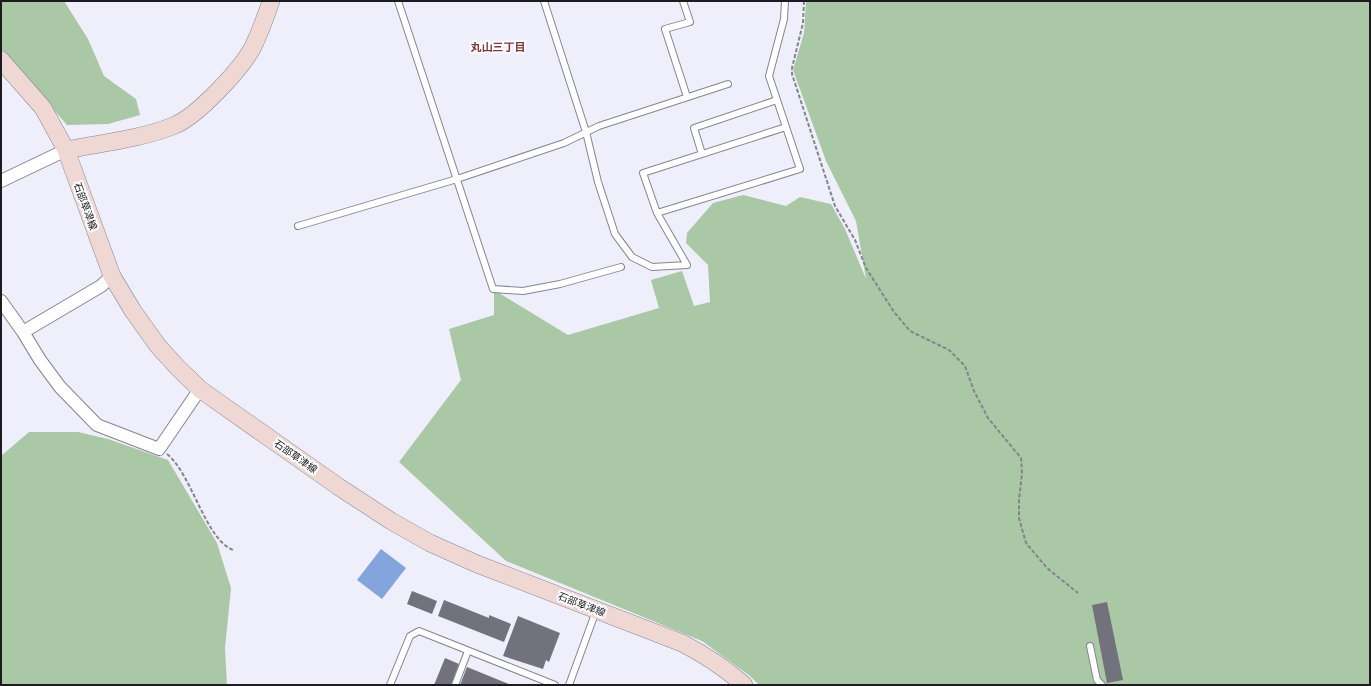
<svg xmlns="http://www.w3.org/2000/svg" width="1371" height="686" font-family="Poppins,'Noto Sans JP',sans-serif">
  <rect width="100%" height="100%" fill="#eeeffa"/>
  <path fill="#aac8a5" d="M 1,1 L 64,1 L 88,39 L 104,76 L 136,99 L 140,115 L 108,124 L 67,125 L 1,49 Z
    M 806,1 L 1370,1 L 1370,685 L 759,685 L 750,676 L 702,641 L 506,561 L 399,462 L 461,380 L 449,329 L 494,315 L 494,290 L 568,335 L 659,308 L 651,280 L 682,271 L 694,306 L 710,302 L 708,265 L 686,243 L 687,233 L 713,203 L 743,195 L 786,206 L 800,197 L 831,204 L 845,229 L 866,279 L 856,221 L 826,161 L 793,70 L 804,33 Z
    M 29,432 L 78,432 L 108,439 L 168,460 L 217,543 L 231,588 L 225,648 L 227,685 L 1,685 L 1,456 Z"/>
  <path fill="#84a4dd" d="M 381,549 L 406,568 L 382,599 L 357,580 Z"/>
  <path fill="#72727c" d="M 412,591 L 437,601 L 432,614 L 407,604 Z
    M 444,600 L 489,618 L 489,615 L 511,624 L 504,642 L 438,616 Z
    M 1107,602 L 1123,680 L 1107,683 L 1092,605 Z
    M 518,616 L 560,633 L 549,662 L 546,660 L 543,669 L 503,656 Z
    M 445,658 L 459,664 L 451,685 L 434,685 Z
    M 467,667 L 511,685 L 460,685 Z"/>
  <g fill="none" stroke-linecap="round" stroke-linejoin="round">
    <g stroke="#84858f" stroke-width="8">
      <path id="lane" d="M 398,1 L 493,289 L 523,291 L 560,284 L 621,267
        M 544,1 L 586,132 L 598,182 L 615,234 L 632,257 L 652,267 L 687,265 L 657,213 L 643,173 L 786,127
        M 683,1 L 690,22 L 665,29 L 687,97
        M 702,154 L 694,128 L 777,100
        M 657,213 L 800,169 L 769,76 L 784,19 L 785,1
        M 298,226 L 457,179 L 564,143 L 599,126 L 728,84
        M 1090,646 L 1097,680 L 1102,685
        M 390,685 L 410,636 L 419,631 L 555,685
        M 455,685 L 468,651
        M 569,685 L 596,611"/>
    </g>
    <g stroke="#84858f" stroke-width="14">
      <path id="street" d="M 1,181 L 66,150
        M 1,301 L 23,332 L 40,360 L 60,387 L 97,425 L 159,449 L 200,389
        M 23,332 L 101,286 L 112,276"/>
    </g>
    <g stroke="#84858f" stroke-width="18">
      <path id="secondary" d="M 1,60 L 43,108 L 66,150 L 112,276 L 133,311 L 158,346 L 178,368 L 201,390 L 339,487 L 391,521 L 430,543 L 477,564 L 682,643 C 705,655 725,668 744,685
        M 66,150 C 101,143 140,139 173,126 C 197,117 241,69 253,47 C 260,32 266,16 271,1"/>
    </g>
    <path stroke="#84858c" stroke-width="2" stroke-dasharray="4 2" stroke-linecap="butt" d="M 804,1 L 803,23 L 792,68 L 792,74 L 835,206 L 855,240 L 866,268 L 894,312 L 910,331 L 949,350 L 965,366 L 974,391 L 988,418 L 1021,458 L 1022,473 L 1019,500 L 1019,518 L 1026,543 L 1047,568 L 1078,593
      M 167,454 C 192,474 205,539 233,550"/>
    <use href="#lane" stroke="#fff" stroke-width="6"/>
    <use href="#street" stroke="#fff" stroke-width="12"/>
    <use href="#secondary" stroke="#efd8d4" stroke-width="17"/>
  </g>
  <g text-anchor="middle" stroke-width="4" stroke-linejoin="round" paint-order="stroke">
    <g font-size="10" fill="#1c1c20" stroke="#fff">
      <text transform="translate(86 206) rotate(70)" y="4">石部草津線</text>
      <text transform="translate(296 456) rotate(35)" y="4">石部草津線</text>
      <text transform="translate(582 604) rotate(21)" y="4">石部草津線</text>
    </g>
    <g font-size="11" font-weight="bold" fill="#7f373f" stroke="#fff">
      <text x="498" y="51">丸山三丁目</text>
    </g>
  </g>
  <rect width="1371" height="686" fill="none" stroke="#1c1c20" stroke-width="4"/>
</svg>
